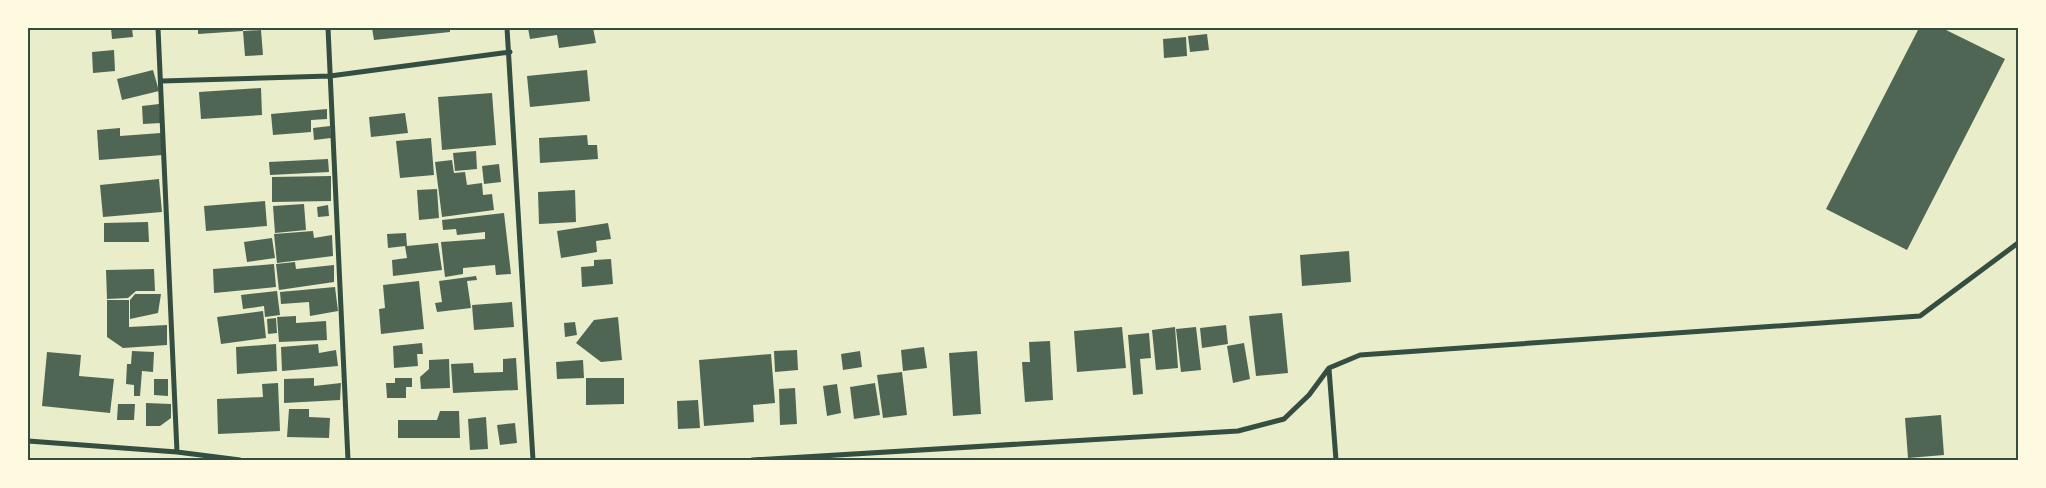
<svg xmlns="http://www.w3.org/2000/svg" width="2046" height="488" font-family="Signika,sans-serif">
  <rect width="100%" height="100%" fill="#e9edc9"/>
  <path fill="#4f6655" d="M 111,28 L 132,28 L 133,37 L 112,39 Z
    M 198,28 L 243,28 L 243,31 L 261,30 L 263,55 L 245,56 L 243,31 L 198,34 Z
    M 372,28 L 450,28 L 450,32 L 374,40 Z
    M 528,28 L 593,28 L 596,43 L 559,48 L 557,35 L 530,39 Z
    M 1919,28 L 1942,28 L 2005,59 L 1907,250 L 1826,209 Z
    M 1207,34 L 1209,50 L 1190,52 L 1188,36 Z
    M 1186,37 L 1187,56 L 1164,58 L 1163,39 Z
    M 114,50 L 115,71 L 93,73 L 92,52 Z
    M 153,70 L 159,91 L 122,100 L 117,79 Z
    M 587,70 L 590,101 L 530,107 L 527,76 Z
    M 261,88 L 262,115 L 201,119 L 199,92 Z
    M 492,93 L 496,145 L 442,150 L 438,97 Z
    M 159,104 L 161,123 L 143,124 L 142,106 Z
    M 327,109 L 327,119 L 311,120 L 311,132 L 273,135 L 271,114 Z
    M 405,113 L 408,133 L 371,137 L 369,117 Z
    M 330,126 L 331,138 L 314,140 L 313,128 Z
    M 120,128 L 120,136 L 161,133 L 163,155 L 99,160 L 97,130 Z
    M 587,135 L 588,145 L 597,145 L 598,159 L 540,163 L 539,138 Z
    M 431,138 L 434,175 L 400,178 L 396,141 Z
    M 476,151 L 477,169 L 455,171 L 453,153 Z
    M 328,159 L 329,172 L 270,175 L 269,162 Z
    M 452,160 L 454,173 L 465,172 L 467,185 L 482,183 L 483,195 L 492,194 L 494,210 L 442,217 L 435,162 Z
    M 499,164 L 501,182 L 484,184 L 482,166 Z
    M 331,176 L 331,201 L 272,202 L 272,177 Z
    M 159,179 L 162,212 L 103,217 L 100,185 Z
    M 437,189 L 439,218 L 419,220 L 417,190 Z
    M 575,190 L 576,222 L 539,224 L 538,192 Z
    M 265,201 L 267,226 L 206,231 L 204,206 Z
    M 304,204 L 306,230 L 275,233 L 273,206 Z
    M 328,205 L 329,216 L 318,217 L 317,207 Z
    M 504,213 L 511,274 L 496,275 L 495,265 L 463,268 L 463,274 L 445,277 L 441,242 L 485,239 L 485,232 L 457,235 L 456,229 L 443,230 L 442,220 Z
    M 148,222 L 149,242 L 104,242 L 104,223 Z
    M 608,223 L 611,239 L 596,241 L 597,252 L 561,258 L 557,231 Z
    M 313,231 L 314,238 L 332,235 L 333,256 L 277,263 L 274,234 Z
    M 406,233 L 407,246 L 438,243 L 442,270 L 393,276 L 392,260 L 407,258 L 405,246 L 388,248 L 387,234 Z
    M 272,238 L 275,258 L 247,262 L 244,242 Z
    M 1349,251 L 1351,282 L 1302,286 L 1300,255 Z
    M 611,259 L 613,284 L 582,287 L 581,267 L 594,266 L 594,260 Z
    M 295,262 L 296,269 L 334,265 L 334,282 L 279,290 L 276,264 Z
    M 274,264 L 276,287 L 214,293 L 213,269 Z
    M 154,269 L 155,291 L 136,291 L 128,298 L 107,299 L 106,270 Z
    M 476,276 L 477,280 L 467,281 L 471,308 L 437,312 L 435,303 L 442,302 L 439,281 Z
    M 419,281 L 424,329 L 381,334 L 379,309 L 385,308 L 383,285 Z
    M 335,287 L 338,311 L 310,316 L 309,302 L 281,304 L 280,292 Z
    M 277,291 L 280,315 L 265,317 L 264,306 L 243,309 L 241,295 Z
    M 135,294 L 161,294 L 158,313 L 130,319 L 130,300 Z
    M 107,300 L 129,300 L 129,327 L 167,325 L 167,345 L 123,348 L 107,337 Z
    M 512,302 L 514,327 L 474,330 L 472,305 Z
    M 263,311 L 266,338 L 221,344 L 217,317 Z
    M 1282,313 L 1288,373 L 1256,376 L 1249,316 Z
    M 296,316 L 296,323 L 326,321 L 327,340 L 279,342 L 277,317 Z
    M 618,317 L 622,360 L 601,362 L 576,343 L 594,320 Z
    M 276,318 L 277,333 L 268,334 L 267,319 Z
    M 575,322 L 577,335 L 565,337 L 564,323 Z
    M 1226,325 L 1228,344 L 1202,348 L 1200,328 Z
    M 1122,327 L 1126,368 L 1077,372 L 1074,331 Z
    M 1175,327 L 1178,368 L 1156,370 L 1152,330 Z
    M 1196,327 L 1201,370 L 1181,372 L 1176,329 Z
    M 1149,333 L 1151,358 L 1140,359 L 1143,394 L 1133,395 L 1128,335 Z
    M 1050,341 L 1053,400 L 1025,402 L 1022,362 L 1030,362 L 1029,342 Z
    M 422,343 L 423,354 L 417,354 L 418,366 L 394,368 L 393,346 Z
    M 1244,343 L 1250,379 L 1233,383 L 1227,346 Z
    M 276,344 L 277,371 L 237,374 L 236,347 Z
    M 318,344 L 319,353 L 336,350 L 338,366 L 282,371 L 281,347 Z
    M 924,347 L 927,368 L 903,371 L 901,350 Z
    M 797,350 L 798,370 L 775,372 L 774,351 Z
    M 132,351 L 154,352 L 153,372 L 142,371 L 140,396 L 134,396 L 134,385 L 126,384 L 127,364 L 131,364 Z
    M 860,351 L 862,367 L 843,370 L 841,354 Z
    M 977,351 L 981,414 L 953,416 L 949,353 Z
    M 47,352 L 81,355 L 79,376 L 114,379 L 110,413 L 42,406 Z
    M 771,354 L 775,403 L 753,405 L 754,422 L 704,426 L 699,360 Z
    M 516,358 L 518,390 L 453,393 L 451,364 L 473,363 L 474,373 L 503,372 L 503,359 Z
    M 449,359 L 450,388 L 421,389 L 420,377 L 429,369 L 429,360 Z
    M 583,360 L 584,378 L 557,379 L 556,362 Z
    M 902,372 L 907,415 L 883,418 L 877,375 Z
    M 314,378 L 314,386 L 341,383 L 340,400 L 284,403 L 284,379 Z
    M 395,378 L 412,378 L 412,387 L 406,387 L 406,398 L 387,398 L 386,383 L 395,383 Z
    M 586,378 L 624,378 L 624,404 L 586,405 Z
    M 154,379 L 168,379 L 168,396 L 154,395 Z
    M 278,383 L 280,431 L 218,434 L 217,399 L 263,397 L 262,384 Z
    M 875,383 L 880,415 L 854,419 L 850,387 Z
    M 837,384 L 841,413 L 827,416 L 823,386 Z
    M 795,388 L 797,424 L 780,425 L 779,389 Z
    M 698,400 L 700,428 L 678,429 L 677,401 Z
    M 146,403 L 171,404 L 171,418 L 160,426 L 146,426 Z
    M 118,404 L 135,404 L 134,420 L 117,420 Z
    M 289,409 L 309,409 L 309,417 L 330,418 L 329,438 L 287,437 Z
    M 440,411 L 459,411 L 460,438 L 398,438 L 398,420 L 437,420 Z
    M 1941,415 L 1944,455 L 1908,458 L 1905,418 Z
    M 486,417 L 488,449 L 470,450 L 468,419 Z
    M 515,423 L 517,443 L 500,445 L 497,425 Z"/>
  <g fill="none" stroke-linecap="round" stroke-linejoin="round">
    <path stroke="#344e41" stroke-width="5" d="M 158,28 L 177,452
      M 328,28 L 348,460
      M 507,28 L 533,460
      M 162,81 L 330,76 L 510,52
      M 1329,369 L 1336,460
      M 28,441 L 177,452 L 240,460
      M 752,460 L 1238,431 L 1284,419 L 1309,395 L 1329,368 L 1360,355 L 1920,316 L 2018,243"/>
  </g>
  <rect width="2046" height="488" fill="none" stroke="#fefae0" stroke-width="58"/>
  <rect x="29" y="29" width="1988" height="430" fill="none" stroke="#344e41" stroke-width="2"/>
</svg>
